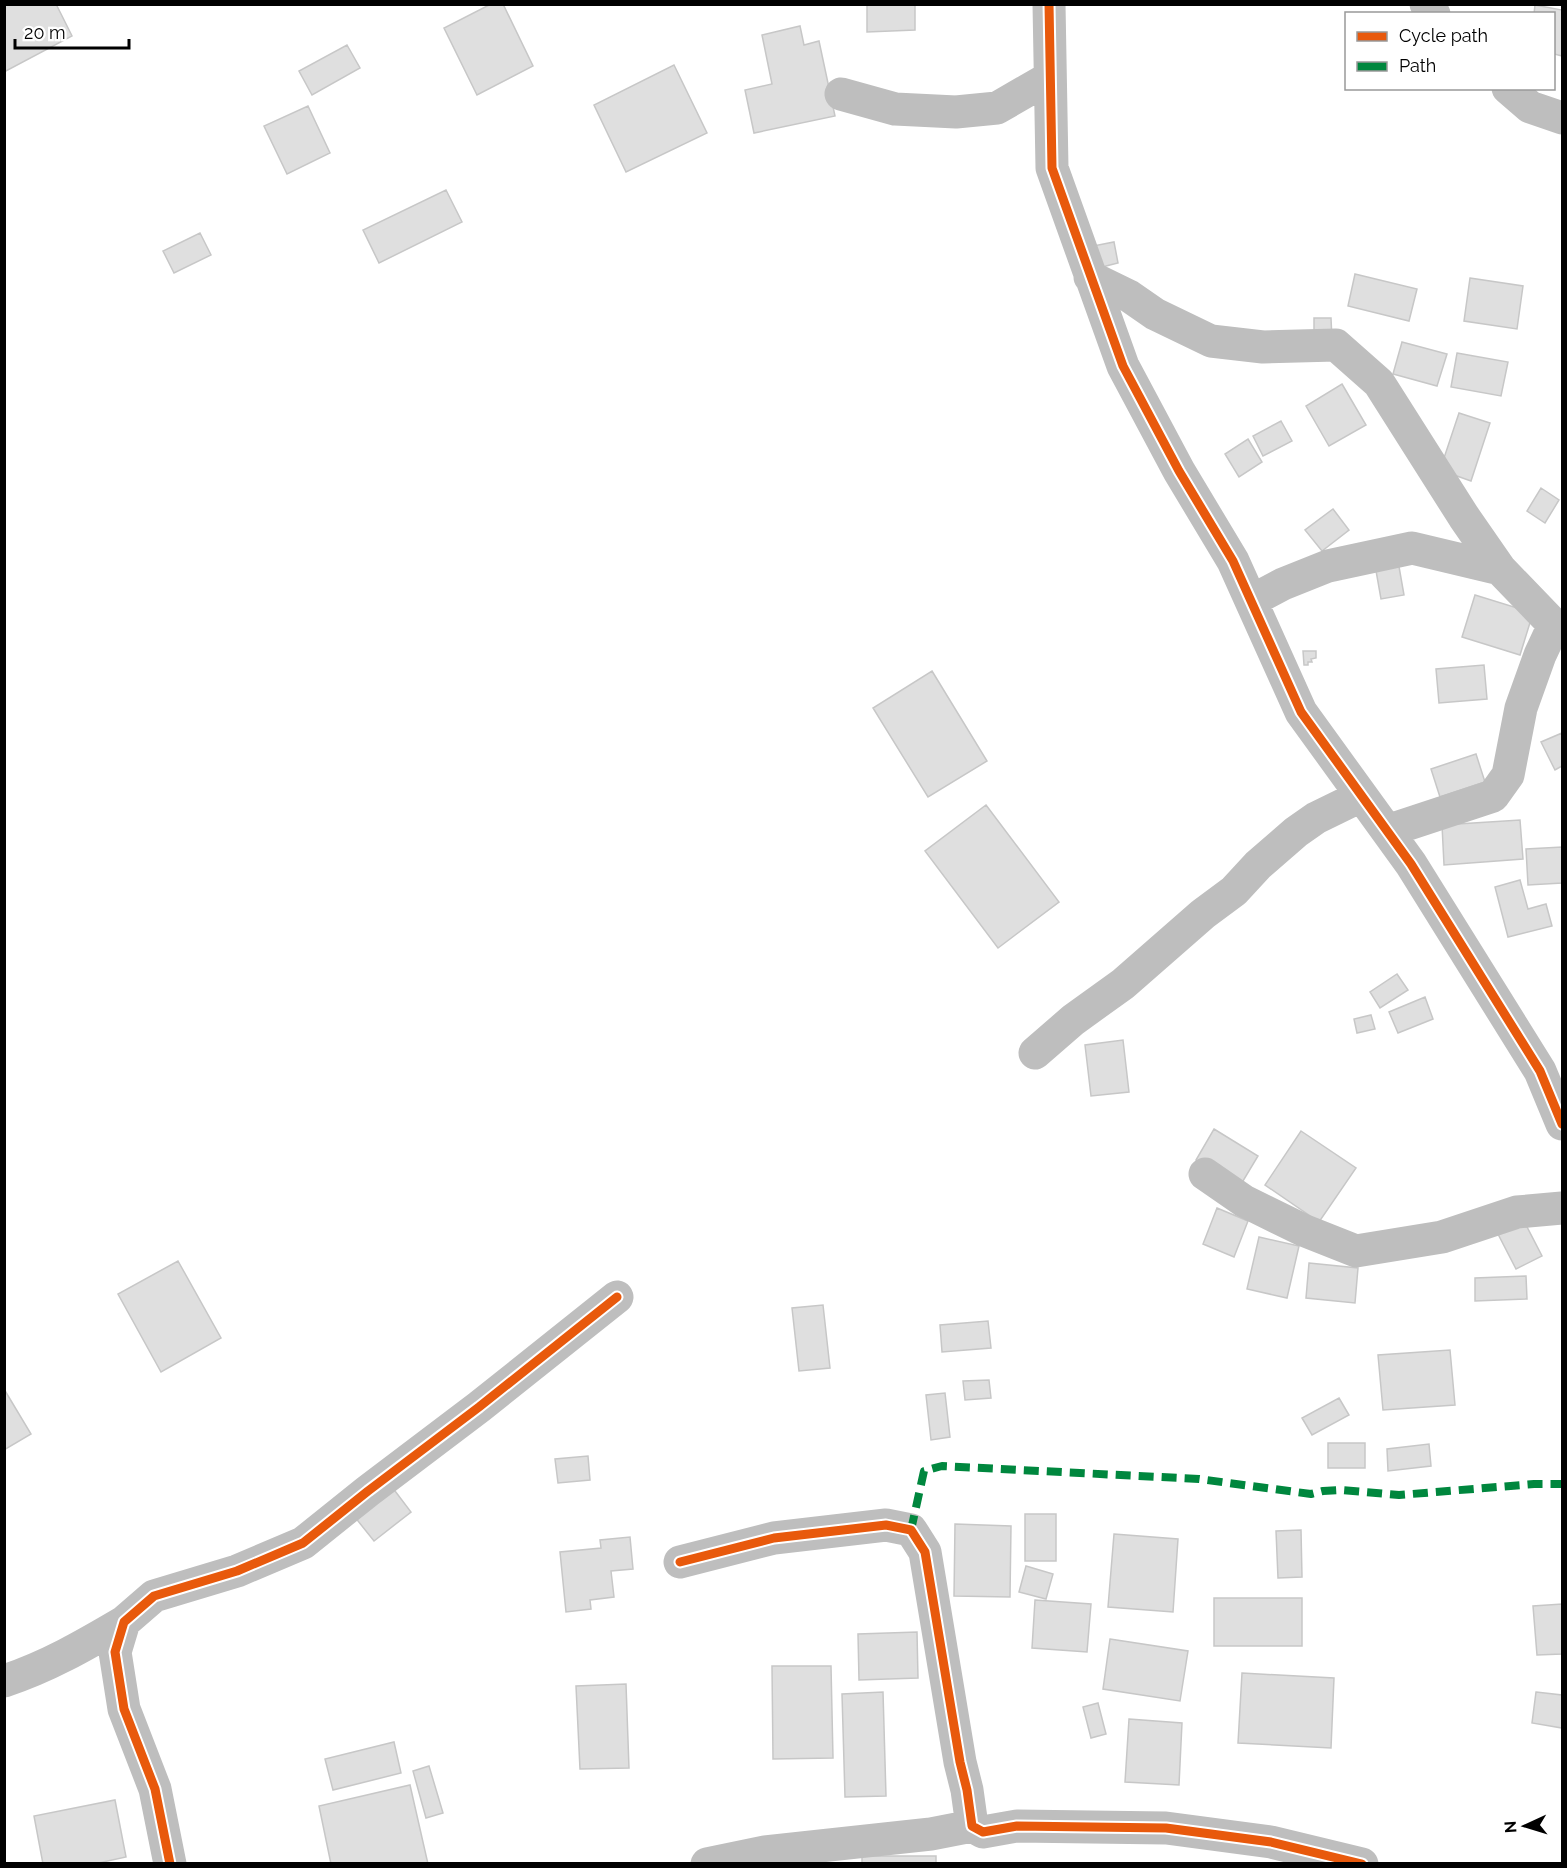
<svg xmlns="http://www.w3.org/2000/svg" width="1567" height="1868" font-family="Raleway,sans-serif">
  <rect width="100%" height="100%" fill="#fff"/>
  <path fill="#dfdfdf" stroke="#c7c7c7" stroke-width="1.5" d="M 4,4 L 56,4 L 72,36 L 4,72 Z
    M 491,4 L 503,4 L 533,66 L 477,95 L 444,28 Z
    M 867,4 L 915,4 L 915,30 L 867,32 Z
    M 1535,5 L 1562,10 L 1562,56 L 1554,54 L 1554,14 L 1534,14 Z
    M 800,26 L 804,45 L 819,41 L 835,116 L 754,133 L 745,90 L 772,84 L 762,35 Z
    M 347,45 L 360,68 L 312,95 L 299,71 Z
    M 674,65 L 707,133 L 626,172 L 594,105 Z
    M 308,106 L 330,153 L 287,174 L 264,126 Z
    M 446,190 L 462,222 L 379,263 L 363,230 Z
    M 200,233 L 211,255 L 174,273 L 163,251 Z
    M 1114,242 L 1118,263 L 1098,268 L 1093,246 Z
    M 1355,274 L 1417,289 L 1409,321 L 1348,306 Z
    M 1470,278 L 1523,286 L 1517,329 L 1464,321 Z
    M 1314,318 L 1331,318 L 1332,340 L 1314,340 Z
    M 1402,342 L 1447,354 L 1437,386 L 1393,374 Z
    M 1457,353 L 1508,362 L 1501,396 L 1451,387 Z
    M 1342,384 L 1366,425 L 1329,446 L 1306,406 Z
    M 1459,413 L 1490,423 L 1471,481 L 1440,470 Z
    M 1281,421 L 1292,441 L 1263,456 L 1253,436 Z
    M 1248,439 L 1262,462 L 1239,477 L 1225,454 Z
    M 1541,488 L 1559,500 L 1545,523 L 1527,511 Z
    M 1333,509 L 1349,530 L 1322,551 L 1305,530 Z
    M 1398,561 L 1404,595 L 1381,599 L 1375,565 Z
    M 1475,595 L 1533,613 L 1520,655 L 1462,637 Z
    M 1303,651 L 1316,651 L 1316,658 L 1311,659 L 1312,662 L 1308,662 L 1308,665 L 1304,665 Z
    M 1484,665 L 1487,699 L 1439,703 L 1436,669 Z
    M 932,671 L 987,761 L 928,797 L 873,708 Z
    M 1562,733 L 1562,766 L 1555,770 L 1541,742 Z
    M 1476,754 L 1485,782 L 1440,797 L 1431,769 Z
    M 986,805 L 1059,902 L 998,948 L 925,851 Z
    M 1520,820 L 1523,859 L 1444,865 L 1442,825 Z
    M 1562,847 L 1562,883 L 1528,885 L 1526,849 Z
    M 1520,880 L 1528,909 L 1546,904 L 1552,926 L 1508,937 L 1495,887 Z
    M 1397,974 L 1408,990 L 1380,1008 L 1370,992 Z
    M 1425,997 L 1433,1019 L 1398,1033 L 1389,1012 Z
    M 1371,1015 L 1375,1029 L 1357,1033 L 1354,1019 Z
    M 1123,1040 L 1129,1092 L 1091,1096 L 1085,1045 Z
    M 1214,1129 L 1258,1156 L 1240,1186 L 1196,1160 Z
    M 1301,1131 L 1356,1168 L 1319,1222 L 1265,1185 Z
    M 1217,1208 L 1248,1221 L 1234,1257 L 1203,1244 Z
    M 1524,1221 L 1542,1256 L 1516,1269 L 1498,1234 Z
    M 1259,1237 L 1299,1246 L 1287,1298 L 1247,1289 Z
    M 178,1261 L 221,1338 L 161,1372 L 118,1294 Z
    M 1309,1263 L 1358,1268 L 1355,1303 L 1306,1298 Z
    M 1526,1276 L 1527,1299 L 1475,1301 L 1475,1278 Z
    M 823,1305 L 830,1368 L 799,1371 L 792,1308 Z
    M 988,1321 L 991,1348 L 942,1352 L 940,1325 Z
    M 1450,1350 L 1455,1405 L 1383,1410 L 1378,1355 Z
    M 989,1380 L 991,1398 L 965,1400 L 963,1381 Z
    M 4,1389 L 31,1434 L 4,1450 Z
    M 945,1393 L 950,1437 L 931,1440 L 926,1395 Z
    M 1339,1398 L 1349,1415 L 1312,1435 L 1302,1418 Z
    M 1328,1443 L 1365,1443 L 1365,1468 L 1328,1468 Z
    M 1429,1444 L 1431,1466 L 1388,1471 L 1387,1449 Z
    M 588,1456 L 590,1480 L 558,1483 L 555,1459 Z
    M 392,1487 L 411,1512 L 374,1541 L 354,1516 Z
    M 1025,1514 L 1056,1514 L 1056,1561 L 1025,1561 Z
    M 955,1524 L 1011,1526 L 1010,1597 L 954,1596 Z
    M 1301,1530 L 1302,1577 L 1278,1578 L 1276,1531 Z
    M 1114,1534 L 1178,1539 L 1173,1612 L 1108,1607 Z
    M 630,1537 L 633,1569 L 611,1571 L 614,1597 L 590,1600 L 591,1609 L 566,1612 L 560,1552 L 601,1548 L 600,1540 Z
    M 1026,1566 L 1053,1574 L 1046,1599 L 1019,1592 Z
    M 1214,1598 L 1302,1598 L 1302,1646 L 1214,1646 Z
    M 1035,1600 L 1091,1604 L 1087,1652 L 1032,1648 Z
    M 1562,1604 L 1562,1654 L 1537,1655 L 1533,1606 Z
    M 917,1632 L 918,1678 L 859,1680 L 858,1634 Z
    M 1110,1639 L 1188,1651 L 1180,1701 L 1103,1689 Z
    M 772,1666 L 831,1666 L 833,1758 L 773,1759 Z
    M 1242,1673 L 1334,1678 L 1331,1748 L 1238,1743 Z
    M 626,1684 L 629,1768 L 580,1769 L 576,1686 Z
    M 883,1692 L 886,1796 L 845,1797 L 842,1694 Z
    M 1536,1692 L 1562,1695 L 1562,1728 L 1532,1723 Z
    M 1098,1703 L 1106,1734 L 1091,1738 L 1083,1707 Z
    M 1129,1719 L 1182,1723 L 1179,1785 L 1125,1782 Z
    M 394,1742 L 401,1773 L 333,1790 L 325,1759 Z
    M 429,1766 L 443,1813 L 426,1818 L 413,1771 Z
    M 410,1785 L 428,1864 L 331,1864 L 319,1806 Z
    M 115,1800 L 126,1857 L 94,1864 L 43,1864 L 34,1816 Z
    M 862,1856 L 936,1856 L 936,1864 L 862,1864 Z"/>
  <g fill="none" stroke-linecap="round" stroke-linejoin="round">
    <path stroke="#bebebe" stroke-width="33" d="M 1049,4 L 1052,168 L 1123,366 L 1179,471 L 1233,561 L 1301,712 L 1411,864 L 1540,1071 L 1562,1124
      M 1426,4 L 1434,14
      M 1508,88 L 1530,107 L 1562,118
      M 841,94 L 895,109 L 956,112 L 997,108 L 1049,78
      M 1090,277 L 1129,296 L 1155,314 L 1211,341 L 1263,347 L 1336,345 L 1379,383 L 1464,517 L 1500,569 L 1554,625 L 1562,627
      M 1251,601 L 1283,584 L 1328,566 L 1412,548 L 1500,569
      M 1387,831 L 1493,796 L 1508,775 L 1521,708 L 1540,655 L 1554,625
      M 1035,1053 L 1073,1020 L 1123,984 L 1203,914 L 1234,891 L 1258,865 L 1296,832 L 1316,818 L 1361,796
      M 1205,1174 L 1244,1201 L 1303,1230 L 1356,1251 L 1442,1237 L 1517,1212 L 1562,1208
      M 680,1562 L 774,1538 L 886,1525 L 911,1530 L 925,1552 L 960,1762 L 967,1790 L 972,1826 L 983,1832 L 1017,1826 L 1166,1828 L 1271,1842 L 1362,1864
      M 4,1681 C 47,1667 85,1645 124,1622
      M 170,1864 L 155,1789 L 124,1709 L 115,1652 L 124,1622 L 154,1596 L 237,1571 L 303,1543 L 368,1491 L 479,1407 L 617,1297
      M 707,1864 L 765,1852 L 931,1834 L 972,1826"/>
    <path stroke="#00873e" stroke-width="8" stroke-dasharray="15 8" stroke-linecap="butt" d="M 911,1530 L 924,1471 L 942,1466 L 1199,1479 L 1311,1494 L 1323,1491 L 1341,1490 L 1399,1495 L 1534,1484 L 1562,1484"/>
    <g stroke="#fff" stroke-width="13">
      <path id="cycleway" d="M 1049,4 L 1052,168 L 1123,366 L 1179,471 L 1233,561 L 1301,712 L 1411,864 L 1540,1071 L 1562,1124
        M 680,1562 L 774,1538 L 886,1525 L 911,1530 L 925,1552 L 960,1762 L 967,1790 L 972,1826 L 983,1832 L 1017,1826 L 1166,1828 L 1271,1842 L 1362,1864
        M 170,1864 L 155,1789 L 124,1709 L 115,1652 L 124,1622 L 154,1596 L 237,1571 L 303,1543 L 368,1491 L 479,1407 L 617,1297"/>
    </g>
    <use href="#cycleway" stroke="#e8590c" stroke-width="9"/>
  </g>
  <rect width="1567" height="1868" fill="none" stroke="#000000" stroke-width="12"/>
  <rect x="1345" y="12" width="210" height="78" fill="#ffffff" stroke="#999999" stroke-width="1.5"/>
  <rect x="1357" y="32" width="30" height="9" fill="#e8590c" stroke="#999999" stroke-width="1.5"/>
  <text x="1399" y="42" font-size="18" fill="#000000">Cycle path</text>
  <rect x="1357" y="62" width="30" height="9" fill="#00873e" stroke="#999999" stroke-width="1.5"/>
  <text x="1399" y="72" font-size="18" fill="#000000">Path</text>
  <g transform="translate(1525 1826) rotate(266)" stroke="#ffffff" stroke-width="4.5" paint-order="stroke">
  <path d="M0-4.5L10 22L0 15L-10 22Z" fill="#000000"/>
  <text y="-9" font-size="16" font-weight="bold" text-anchor="middle" fill="#000000">N</text>
  </g>
  <path d="M15 39v9h114v-9" fill="none" stroke="#000000" stroke-width="3"/>
  <text x="24" y="39" font-size="18" fill="#000000" stroke="#ffffff" stroke-width="4.5" paint-order="stroke">20 m</text>
</svg>
